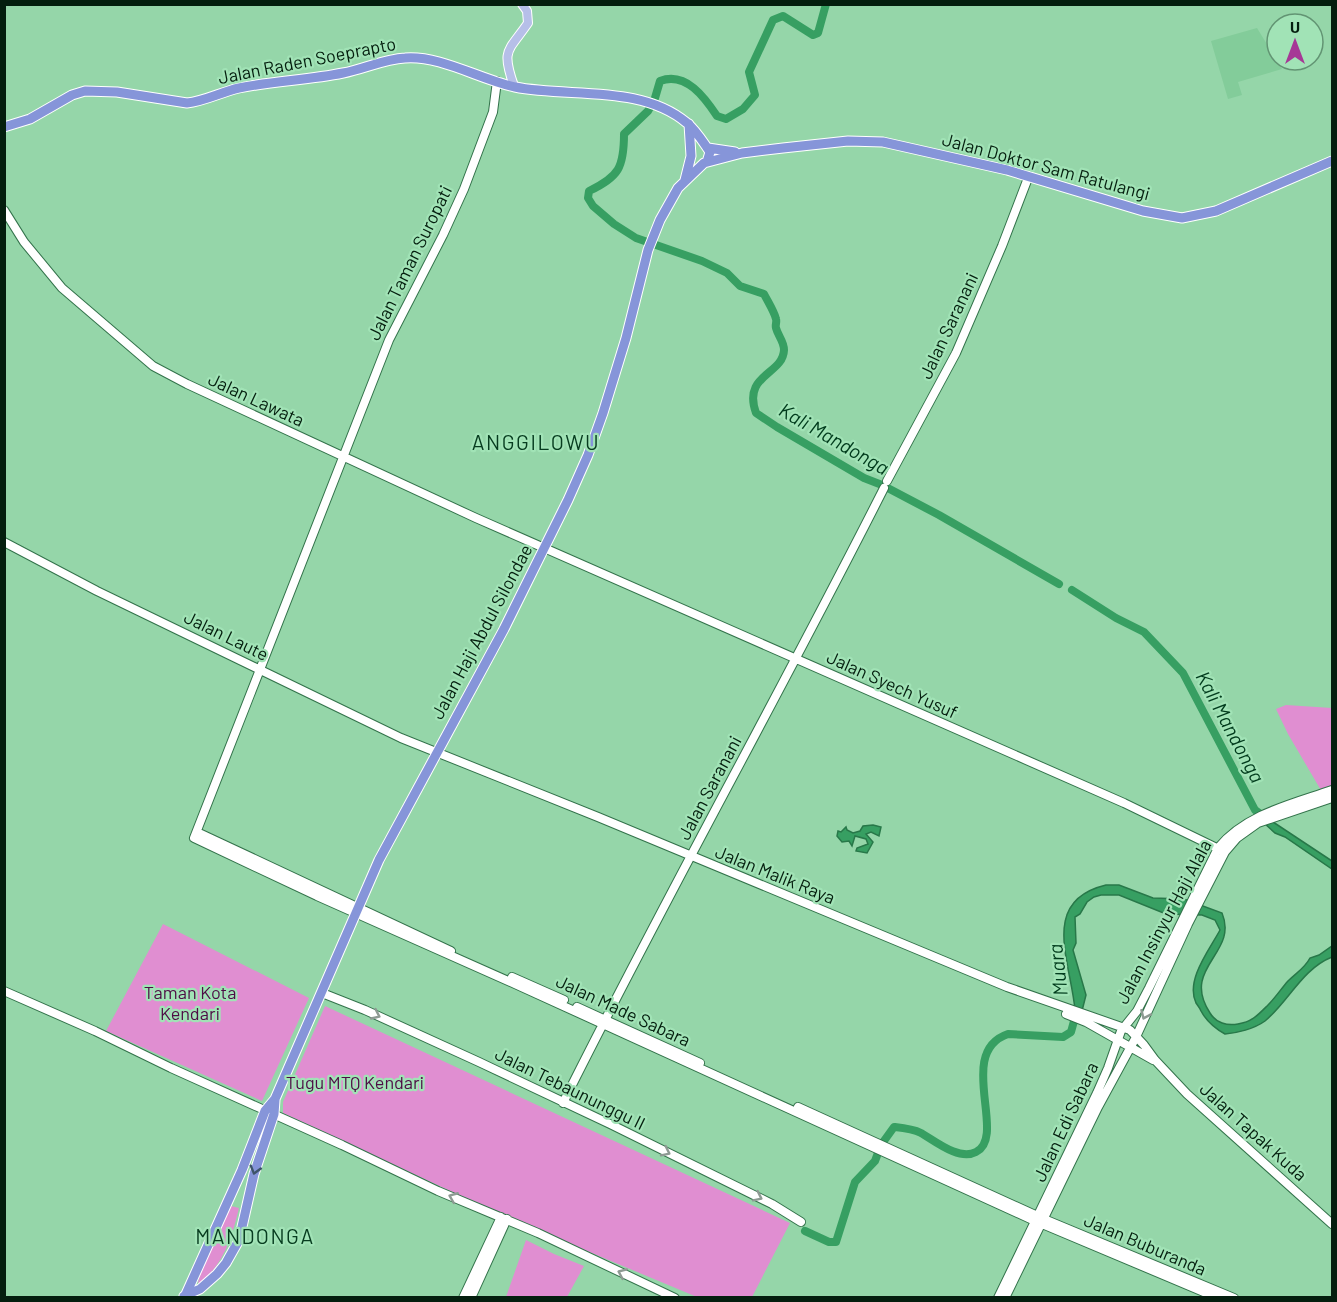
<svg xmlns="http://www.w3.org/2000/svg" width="1337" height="1302" font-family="Barlow,sans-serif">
  <rect width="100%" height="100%" fill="#95d6a9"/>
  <path fill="#83cc9a" d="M 1257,28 L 1282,69 L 1238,82 L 1242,95 L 1228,99 L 1211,41 Z"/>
  <path fill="#e08ed1" d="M 1286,705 L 1332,708 L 1332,788 L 1322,792 L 1288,734 L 1276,709 Z
    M 163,924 L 309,998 L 262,1101 L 106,1031 Z
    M 325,1006 L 790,1223 L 752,1297 L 697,1297 L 508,1218 L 283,1113 L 283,1102 Z
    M 231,1206 L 239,1208 C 232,1237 223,1267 198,1284 C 200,1266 220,1222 231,1206 Z
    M 526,1240 L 554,1254 L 584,1266 L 567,1297 L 506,1297 Z"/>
  <path fill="#379f62" stroke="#287849" stroke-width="1.5" d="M 1270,820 L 1332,861 L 1332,869 L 1285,837 L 1275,833 L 1264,823 Z
    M 873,825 L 881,827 L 879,836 L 871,832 L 866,834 L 873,842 L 867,853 L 856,851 L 857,848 L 868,844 L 866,839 L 855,836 L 852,846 L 849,841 L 842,842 L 837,836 L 838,831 L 841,832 L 846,827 L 847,830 L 853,833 L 860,831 L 863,826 Z
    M 1106,885 L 1119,885 L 1153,898 L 1184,899 L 1222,913 C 1239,954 1180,967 1210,1013 C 1216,1023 1227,1026 1238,1024 C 1252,1022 1258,1015 1268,1005 C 1275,998 1281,989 1288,981 C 1296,973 1305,968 1310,958 L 1319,955 L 1332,946 L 1332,957 C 1302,969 1289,1001 1265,1021 C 1254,1029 1237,1033 1225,1034 C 1214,1028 1207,1022 1201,1011 C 1200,1008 1198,1006 1196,1003 C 1185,980 1210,949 1220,930 L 1215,920 L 1202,915 L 1166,914 L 1119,895 L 1101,895 L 1094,897 L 1087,902 L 1080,914 L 1075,917 L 1076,943 L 1073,950 L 1086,995 L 1082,1011 L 1075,1010 C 1071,962 1039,901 1106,885 Z"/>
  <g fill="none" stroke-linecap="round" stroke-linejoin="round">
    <path stroke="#379f62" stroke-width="8" d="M 826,4 L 818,33 L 813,35 L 783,16 L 773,20 L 749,72 L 755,95 L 743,109 L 726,119 L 717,116 C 705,98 686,71 660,81 L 655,98 L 648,111 L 624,134 C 624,167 619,177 589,191 L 588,198 L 593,206 L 614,224 L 636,238 L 702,261 L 727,273 L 740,286 L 764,294 C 768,302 774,311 776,319 C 777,322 775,325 776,328 C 778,336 784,341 784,350 C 783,375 742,374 756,413 L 777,427 L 864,478 L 882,485 L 939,515 L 1059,584
      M 1072,590 L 1116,618 L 1144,632 L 1183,673 L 1255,810 L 1266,818
      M 805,1231 L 829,1242 L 836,1242 L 855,1182 L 875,1161 L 881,1145 L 894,1127 C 903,1128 913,1129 921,1133 C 935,1141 959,1161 976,1152 C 1008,1136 955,1052 1008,1034 L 1063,1037 L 1071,1032 L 1077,1010"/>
    <g stroke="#33734b" stroke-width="10">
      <path id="secondary" d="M 497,81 L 493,112 L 464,189 L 443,235 L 389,340 L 194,838 L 317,896 L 515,984 L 1035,1221 L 1218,1298
        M 4,210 L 24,242 L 62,288 L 153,366 L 187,384 L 476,518 L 1124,803 L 1225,852
        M 887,481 L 956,353 L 1002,246 L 1028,178
        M 4,542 L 97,591 L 401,738 L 598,817 L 1007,987 L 1130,1030 L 1144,1045 L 1155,1060 L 1187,1094 L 1332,1224
        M 197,832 L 451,951
        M 512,977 L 564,1000
        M 4,991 L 95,1031 L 171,1068 L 342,1145 L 438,1191 L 538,1233 L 675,1298
        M 322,993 L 365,1010 L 479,1062 L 610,1124 L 772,1204 L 801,1222
        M 577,1007 L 700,1063
        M 1066,1014 L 1086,1022 L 1153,1060
        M 563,1103 C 666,896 780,694 884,488
        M 798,1107 L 1044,1219 L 1234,1298
        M 463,1298 L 501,1217
        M 471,1298 L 507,1219
        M 998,1298 L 1097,1093 L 1108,1068 L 1121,1031 L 1137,1011 L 1149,988 L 1218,848 C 1246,814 1292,804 1332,790
        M 1005,1298 L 1098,1107 L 1135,1039 L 1188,924 L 1225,852 L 1237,838 L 1258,823 L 1332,798"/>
    </g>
    <g stroke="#fff" stroke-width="10">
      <path id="primary" d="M 514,86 C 501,49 508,52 528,23 L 527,11 L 522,4"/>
    </g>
    <g stroke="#fff" stroke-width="11">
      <path id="highway" d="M 4,127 L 30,119 L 72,95 L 85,91 L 117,92 L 187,103 C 205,101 221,92 239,88 C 273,81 309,80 343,73 C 364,69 384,59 405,58 C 440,55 481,80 515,87 C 570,98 641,84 687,123 C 696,130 703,142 710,152 L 707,162
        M 708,148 L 735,152
        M 685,180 L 691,156 L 689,124
        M 186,1294 L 242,1170 L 265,1111 L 275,1099 L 288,1069 L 379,860 L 504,629 L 568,500 L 588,455 L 603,413 L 626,338 L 648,250 L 660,220 L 678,188 L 704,163 L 742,153 L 783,148 L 848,141 L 883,142 L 1007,170 L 1143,211 L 1182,218 L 1216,211 L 1332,161
        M 184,1296 L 200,1289 L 217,1274 L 226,1263 L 239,1240 L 254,1174 L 274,1114 L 275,1100"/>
    </g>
    <use href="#secondary" stroke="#fff" stroke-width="8"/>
    <use href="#primary" stroke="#b6bfe8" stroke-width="8"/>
    <use href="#highway" stroke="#8695d9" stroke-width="9"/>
  </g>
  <defs><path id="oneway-chevron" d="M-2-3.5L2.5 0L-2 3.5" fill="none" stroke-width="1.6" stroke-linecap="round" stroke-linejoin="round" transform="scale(1.5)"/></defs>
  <g stroke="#8e9a93">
    <use href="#oneway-chevron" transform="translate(376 1015) rotate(25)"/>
    <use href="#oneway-chevron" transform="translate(1145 1015) rotate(114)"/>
    <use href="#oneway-chevron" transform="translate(666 1152) rotate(26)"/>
    <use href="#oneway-chevron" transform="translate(453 1197) rotate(-158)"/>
    <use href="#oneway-chevron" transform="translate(758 1197) rotate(26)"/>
    <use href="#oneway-chevron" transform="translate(622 1273) rotate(-156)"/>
  </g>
  <use stroke="#3e5469" href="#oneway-chevron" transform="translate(255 1170) rotate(106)"/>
  <g text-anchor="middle" stroke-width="4.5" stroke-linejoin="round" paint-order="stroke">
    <g font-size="18" fill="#041e0e" stroke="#a1e3b6">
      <text transform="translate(307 61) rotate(-11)" y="6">Jalan Raden Soeprapto</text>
      <text transform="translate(1046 167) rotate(15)" y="6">Jalan Doktor Sam Ratulangi</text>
      <text transform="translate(410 263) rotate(-64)" y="6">Jalan Taman Suropati</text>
      <text transform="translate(949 326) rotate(-65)" y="6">Jalan Saranani</text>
      <text transform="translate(256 400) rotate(25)" y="6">Jalan Lawata</text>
      <text transform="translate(482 632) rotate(-62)" y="6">Jalan Haji Abdul Silondae</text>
      <text transform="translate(226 636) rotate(26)" y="6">Jalan Laute</text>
      <text transform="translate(892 685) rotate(24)" y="6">Jalan Syech Yusuf</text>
      <text transform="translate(710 788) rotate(-62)" y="6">Jalan Saranani</text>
      <text transform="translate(775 875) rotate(22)" y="6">Jalan Malik Raya</text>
      <text transform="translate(1164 922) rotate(-62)" y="6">Jalan Insinyur Haji Alala</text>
      <text transform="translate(623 1011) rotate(25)" y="6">Jalan Made Sabara</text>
      <text transform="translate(570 1089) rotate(26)" y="6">Jalan Tebaununggu II</text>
      <text transform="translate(1066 1122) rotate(-65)" y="6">Jalan Edi Sabara</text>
      <text transform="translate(1253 1132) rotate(42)" y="6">Jalan Tapak Kuda</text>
      <text transform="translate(1145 1245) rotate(23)" y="6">Jalan Buburanda</text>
    </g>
    <g font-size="18" fill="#4e0c45" stroke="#a1e3b6">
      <text x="190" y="999">Taman Kota<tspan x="190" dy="21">Kendari</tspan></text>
      <text x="355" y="1089">Tugu MTQ Kendari</text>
    </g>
    <g font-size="20" font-style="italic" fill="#003b1c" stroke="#a1e3b6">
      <text transform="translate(834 439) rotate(30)" y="7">Kali Mandonga</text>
      <text transform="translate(1230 727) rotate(62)" y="7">Kali Mandonga</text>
      <text transform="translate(1058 970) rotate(-96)" y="7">Muara</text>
    </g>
    <g font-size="21" letter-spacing="1.5" fill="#073c1f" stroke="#a1e3b6">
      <text x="536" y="450">ANGGILOWU</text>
      <text x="255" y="1244">MANDONGA</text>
    </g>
  </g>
  <rect width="1337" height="1302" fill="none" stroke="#041e0e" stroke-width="12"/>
  <g transform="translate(1295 42)"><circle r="28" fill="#a1e3b6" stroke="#629473" stroke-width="1.5"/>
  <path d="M0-4.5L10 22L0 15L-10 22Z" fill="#a63896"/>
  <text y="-9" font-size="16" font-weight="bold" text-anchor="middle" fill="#041e0e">U</text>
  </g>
</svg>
